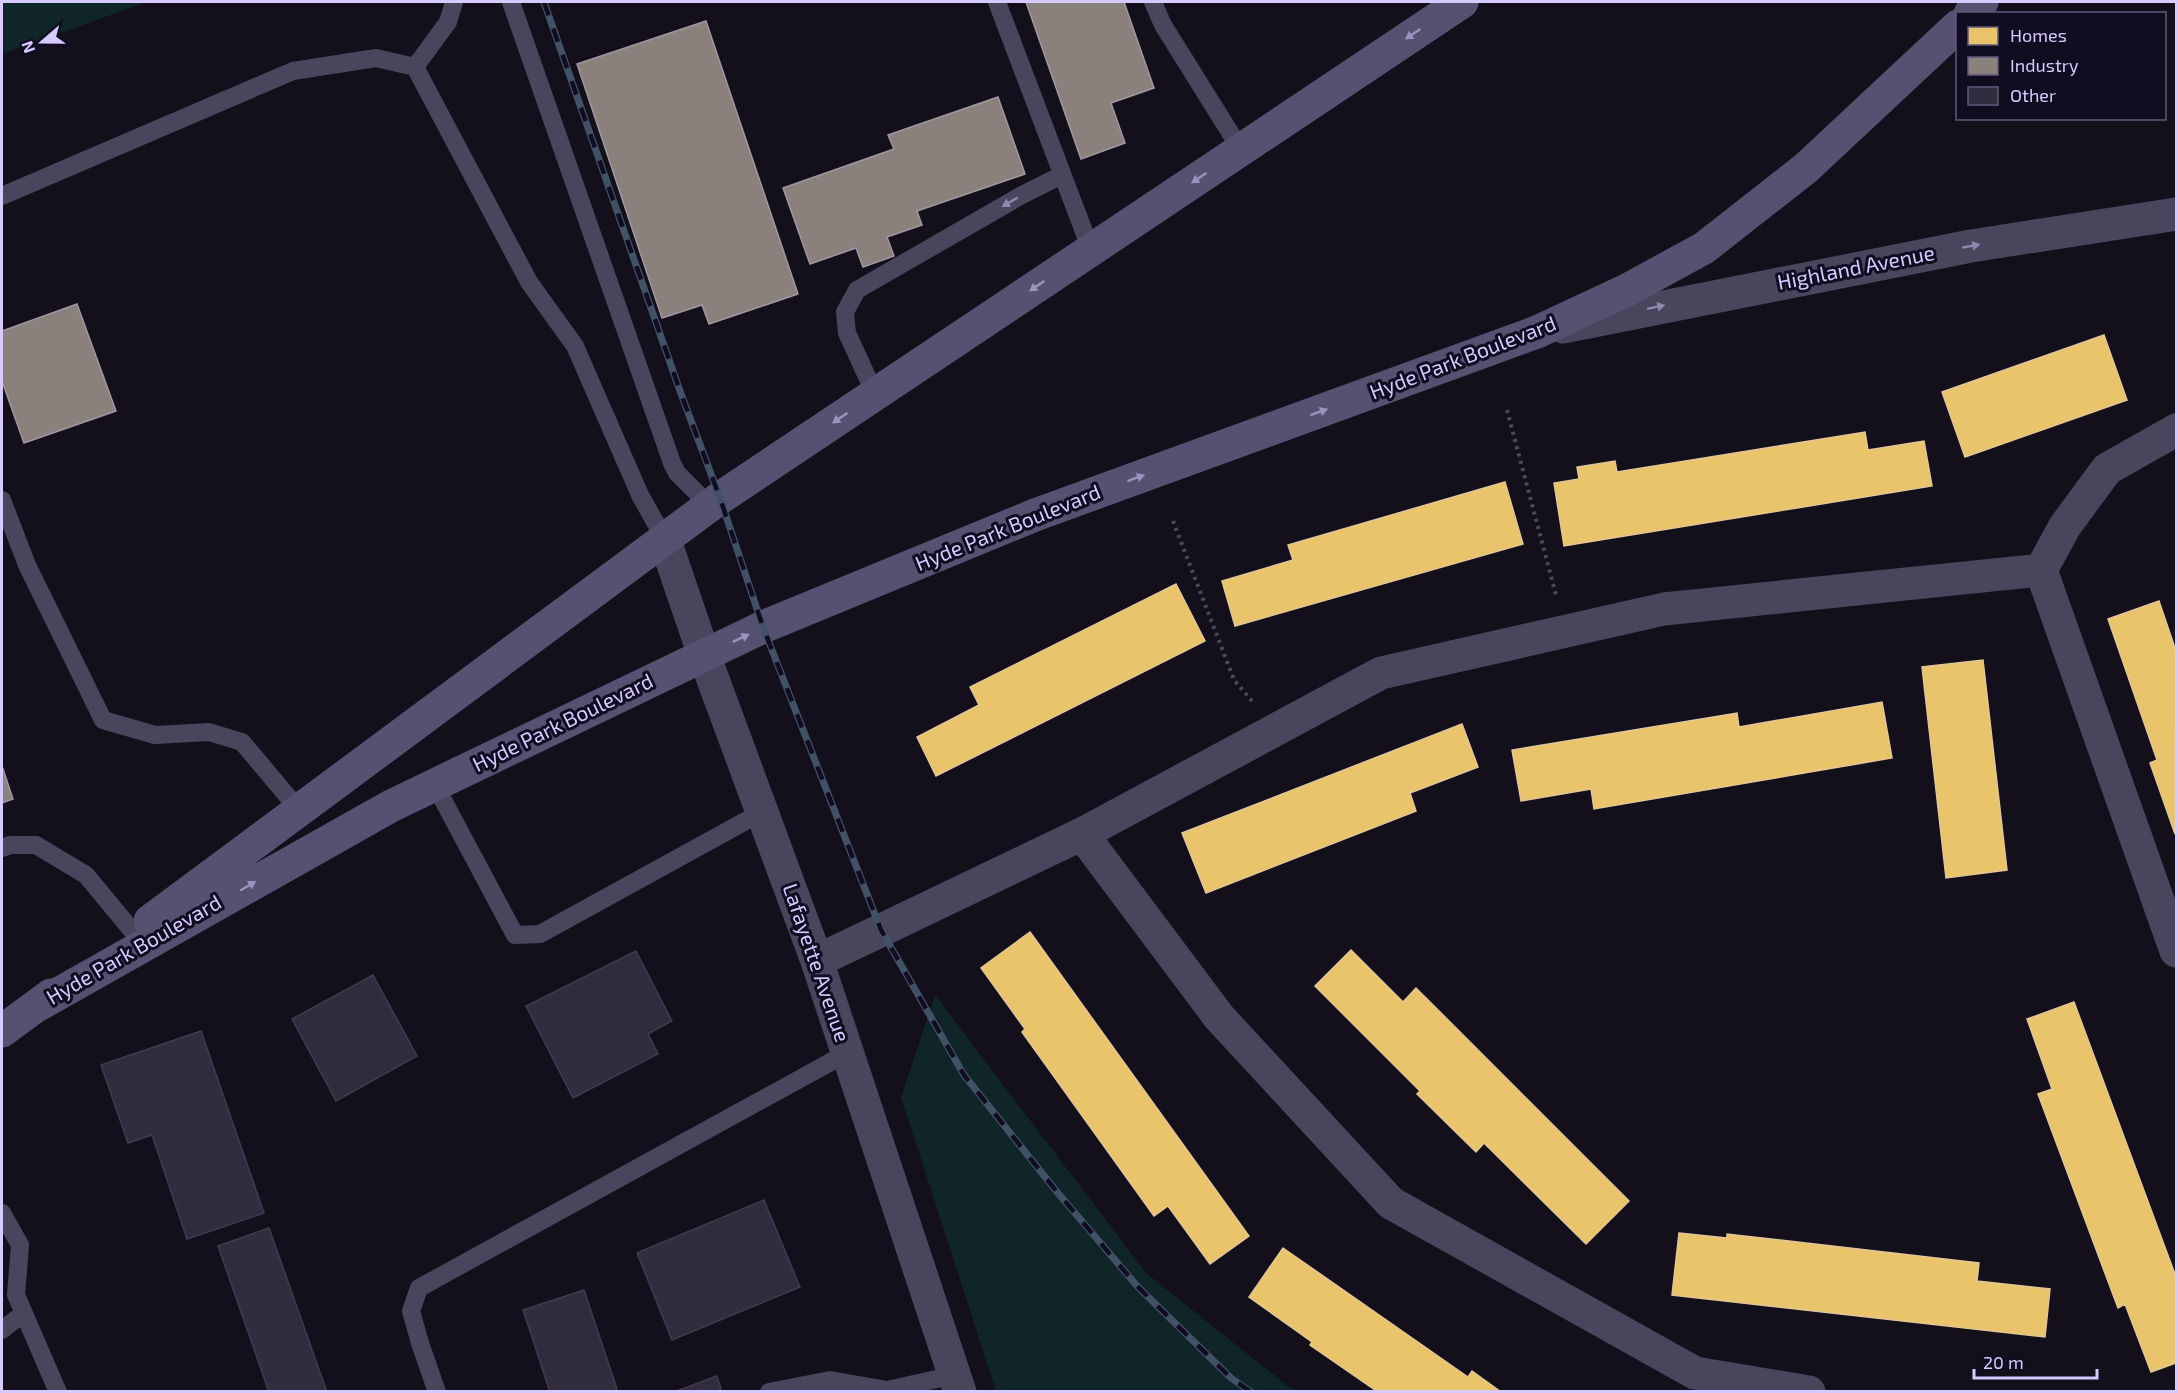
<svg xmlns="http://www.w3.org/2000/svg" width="2178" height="1393" font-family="'Exo 2',sans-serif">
  <rect width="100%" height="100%" fill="#13101c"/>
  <path fill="#102528" d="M 2,2 L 147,2 L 2,54 Z
    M 935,995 L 1146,1273 L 1294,1391 L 996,1391 L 901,1097 Z"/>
  <path fill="#e9c46a" stroke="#e3c697" stroke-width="1.5" d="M 2104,335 L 2127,400 L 1965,457 L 1942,392 Z
    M 1865,432 L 1868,450 L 1924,441 L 1932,486 L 1564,546 L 1554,483 L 1579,479 L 1577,467 L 1615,461 L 1617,472 Z
    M 1505,482 L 1523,544 L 1235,626 L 1222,581 L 1293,560 L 1288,545 Z
    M 1176,584 L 1205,641 L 936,776 L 917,737 L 979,705 L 970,687 Z
    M 2159,601 L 2176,651 L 2175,834 L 2150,763 L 2157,760 L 2108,619 Z
    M 1983,660 L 2007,870 L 1946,878 L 1922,667 Z
    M 1882,702 L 1892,758 L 1594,809 L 1591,789 L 1521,801 L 1512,750 L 1737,713 L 1739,727 Z
    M 1462,724 L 1478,767 L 1410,793 L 1416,811 L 1206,893 L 1182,833 Z
    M 1030,932 L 1249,1236 L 1210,1264 L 1168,1206 L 1154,1216 L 1022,1032 L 1025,1029 L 981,968 Z
    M 1351,950 L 1403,1002 L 1416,988 L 1629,1201 L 1586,1244 L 1484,1143 L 1476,1152 L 1417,1094 L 1420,1091 L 1315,986 Z
    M 2074,1002 L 2176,1277 L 2176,1363 L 2151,1372 L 2125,1304 L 2118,1308 L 2038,1094 L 2052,1089 L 2027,1019 Z
    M 1679,1233 L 1727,1238 L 1727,1234 L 1979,1263 L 1977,1281 L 2050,1289 L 2045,1337 L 1672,1295 Z
    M 1283,1248 L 1468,1377 L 1472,1371 L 1501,1392 L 1378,1392 L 1310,1345 L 1312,1342 L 1249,1297 Z"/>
  <path fill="#8a817c" stroke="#a197a3" stroke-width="1.5" d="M 1026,2 L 1124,2 L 1154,88 L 1111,103 L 1125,143 L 1081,159 Z
    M 706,21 L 798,294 L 709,324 L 702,305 L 662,318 L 577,64 Z
    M 998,97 L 1025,174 L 917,211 L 922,225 L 887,237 L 894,256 L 863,267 L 856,248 L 810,264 L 783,188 L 894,149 L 888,135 Z
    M 77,304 L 116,411 L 24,443 L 2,381 L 2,331 Z
    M 2,766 L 13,799 L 2,803 Z"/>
  <path fill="#312d3e" stroke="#413a50" stroke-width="1.5" d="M 636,951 L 672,1021 L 648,1034 L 658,1054 L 573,1098 L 526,1006 Z
    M 373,975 L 417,1056 L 336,1101 L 292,1019 Z
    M 201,1031 L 264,1213 L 187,1239 L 152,1135 L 128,1143 L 101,1065 Z
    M 764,1200 L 800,1287 L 672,1340 L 637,1253 Z
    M 269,1228 L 327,1392 L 269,1392 L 218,1246 Z
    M 584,1290 L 618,1392 L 550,1392 L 523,1310 Z
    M 717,1376 L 722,1392 L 674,1392 Z"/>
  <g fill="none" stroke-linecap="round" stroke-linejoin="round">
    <path stroke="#434e5d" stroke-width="4" stroke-dasharray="3 4.5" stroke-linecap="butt" d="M 1507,410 L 1556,595
      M 1173,521 L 1234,680 L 1252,701"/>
    <path stroke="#49455d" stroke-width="18" d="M 511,2 L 672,463 L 677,473 L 697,493 L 704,509
      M 997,2 L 1091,250
      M 1153,2 L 1163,25 L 1241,150
      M 415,67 L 448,22 L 454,2
      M 2,196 L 293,71 L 376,58 L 415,67 L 529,282 L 575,346 L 640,495 L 664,538
      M 875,394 L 847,333 L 845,312 L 857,290 L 1022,195 L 1062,175
      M 2,500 L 27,565 L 103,720 L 155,735 L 209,732 L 242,742 L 299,810
      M 435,785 L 515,935 L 540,934 L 762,812
      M 2,848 L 10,845 L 36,845 L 86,875 L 134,933
      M 2,1213 L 20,1245 L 16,1295 L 58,1392
      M 2,1330 L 24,1313
      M 437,1392 L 420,1343 L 411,1311 L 419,1288 L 847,1053
      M 769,1392 L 830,1380 L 887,1390 L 955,1375"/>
    <path stroke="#49455d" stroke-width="33" d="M 664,538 L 704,655 L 817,961 L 960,1392
      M 2041,570 L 2176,951
      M 1082,834 L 1381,673 L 1664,609 L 2041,570 L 2065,526 L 2107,469 L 2176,430
      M 817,961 L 1082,834 L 1219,1017 L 1391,1203 L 1695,1373 L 1809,1392"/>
    <path stroke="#49455d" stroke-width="33" d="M 1563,327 L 1971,246 L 2176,214"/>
    <path stroke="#555170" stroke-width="33" d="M 1970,14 L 1982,2
      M 150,921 L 720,498 L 1462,2
      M 33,1008 L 391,806 L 763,627 L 1035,515 L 1537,332 L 1627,290 L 1704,248 L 1806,168 L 1958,26
      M 2,1031 L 51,995"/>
    <g stroke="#415266" stroke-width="7">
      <path id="rail" d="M 544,2 L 680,391 L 720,498 L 763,627 L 881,930 L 964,1075 L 1057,1192 L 1138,1287 L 1231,1378 L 1251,1392"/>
    </g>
    <use href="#rail" stroke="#110c20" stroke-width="4.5" stroke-dasharray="14" stroke-linecap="butt"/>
  </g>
  <defs><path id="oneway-solid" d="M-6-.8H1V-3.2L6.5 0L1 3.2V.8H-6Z" transform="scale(1.5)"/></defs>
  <g fill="#9c94bf">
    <use href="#oneway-solid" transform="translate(1413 34) rotate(146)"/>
    <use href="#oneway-solid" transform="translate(1199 178) rotate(146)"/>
    <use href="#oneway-solid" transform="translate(1037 286) rotate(146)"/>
    <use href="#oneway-solid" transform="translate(1319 412) rotate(-20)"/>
    <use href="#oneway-solid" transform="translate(840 418) rotate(146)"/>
    <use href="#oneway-solid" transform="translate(1136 478) rotate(-20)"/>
    <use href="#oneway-solid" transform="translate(741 638) rotate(-25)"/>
    <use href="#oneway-solid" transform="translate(248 886) rotate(-30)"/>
  </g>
  <g fill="#9088ae">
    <use href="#oneway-solid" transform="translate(1010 202) rotate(150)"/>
    <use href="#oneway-solid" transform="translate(1971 246) rotate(-10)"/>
    <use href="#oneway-solid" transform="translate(1656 307) rotate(-12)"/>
  </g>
  <g text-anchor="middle" stroke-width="6" stroke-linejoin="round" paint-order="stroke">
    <g font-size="21" fill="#d6caff" stroke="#110c20">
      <text transform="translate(1856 268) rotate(-11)" y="7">Highland Avenue</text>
      <text transform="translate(1463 358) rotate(-21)" y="7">Hyde Park Boulevard</text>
      <text transform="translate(1008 528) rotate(-22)" y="7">Hyde Park Boulevard</text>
      <text transform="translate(563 723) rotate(-26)" y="7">Hyde Park Boulevard</text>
      <text transform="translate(134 950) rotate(-30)" y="7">Hyde Park Boulevard</text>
      <text transform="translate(816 963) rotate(71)" y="7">Lafayette Avenue</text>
    </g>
  </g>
  <rect width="2178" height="1393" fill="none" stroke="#d6caff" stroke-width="6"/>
  <rect x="1956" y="12" width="210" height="108" fill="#110c20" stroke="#605879" stroke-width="1.5"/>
  <rect x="1968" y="27" width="30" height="18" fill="#e9c46a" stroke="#605879" stroke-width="1.5"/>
  <text x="2010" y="42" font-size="18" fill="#d6caff">Homes</text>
  <rect x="1968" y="57" width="30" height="18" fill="#8a817c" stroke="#605879" stroke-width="1.5"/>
  <text x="2010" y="72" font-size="18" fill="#d6caff">Industry</text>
  <rect x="1968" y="87" width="30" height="18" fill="#312d3e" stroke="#605879" stroke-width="1.5"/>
  <text x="2010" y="102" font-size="18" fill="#d6caff">Other</text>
  <g transform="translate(42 42) rotate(250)" stroke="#110c20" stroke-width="4.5" paint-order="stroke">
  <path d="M0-4.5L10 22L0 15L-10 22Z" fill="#d6caff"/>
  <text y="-9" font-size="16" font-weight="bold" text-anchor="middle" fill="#d6caff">N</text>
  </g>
  <path d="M1974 1369v9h123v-9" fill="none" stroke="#d6caff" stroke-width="3"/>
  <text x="1983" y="1369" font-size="18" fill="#d6caff" stroke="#110c20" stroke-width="4.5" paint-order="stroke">20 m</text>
</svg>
